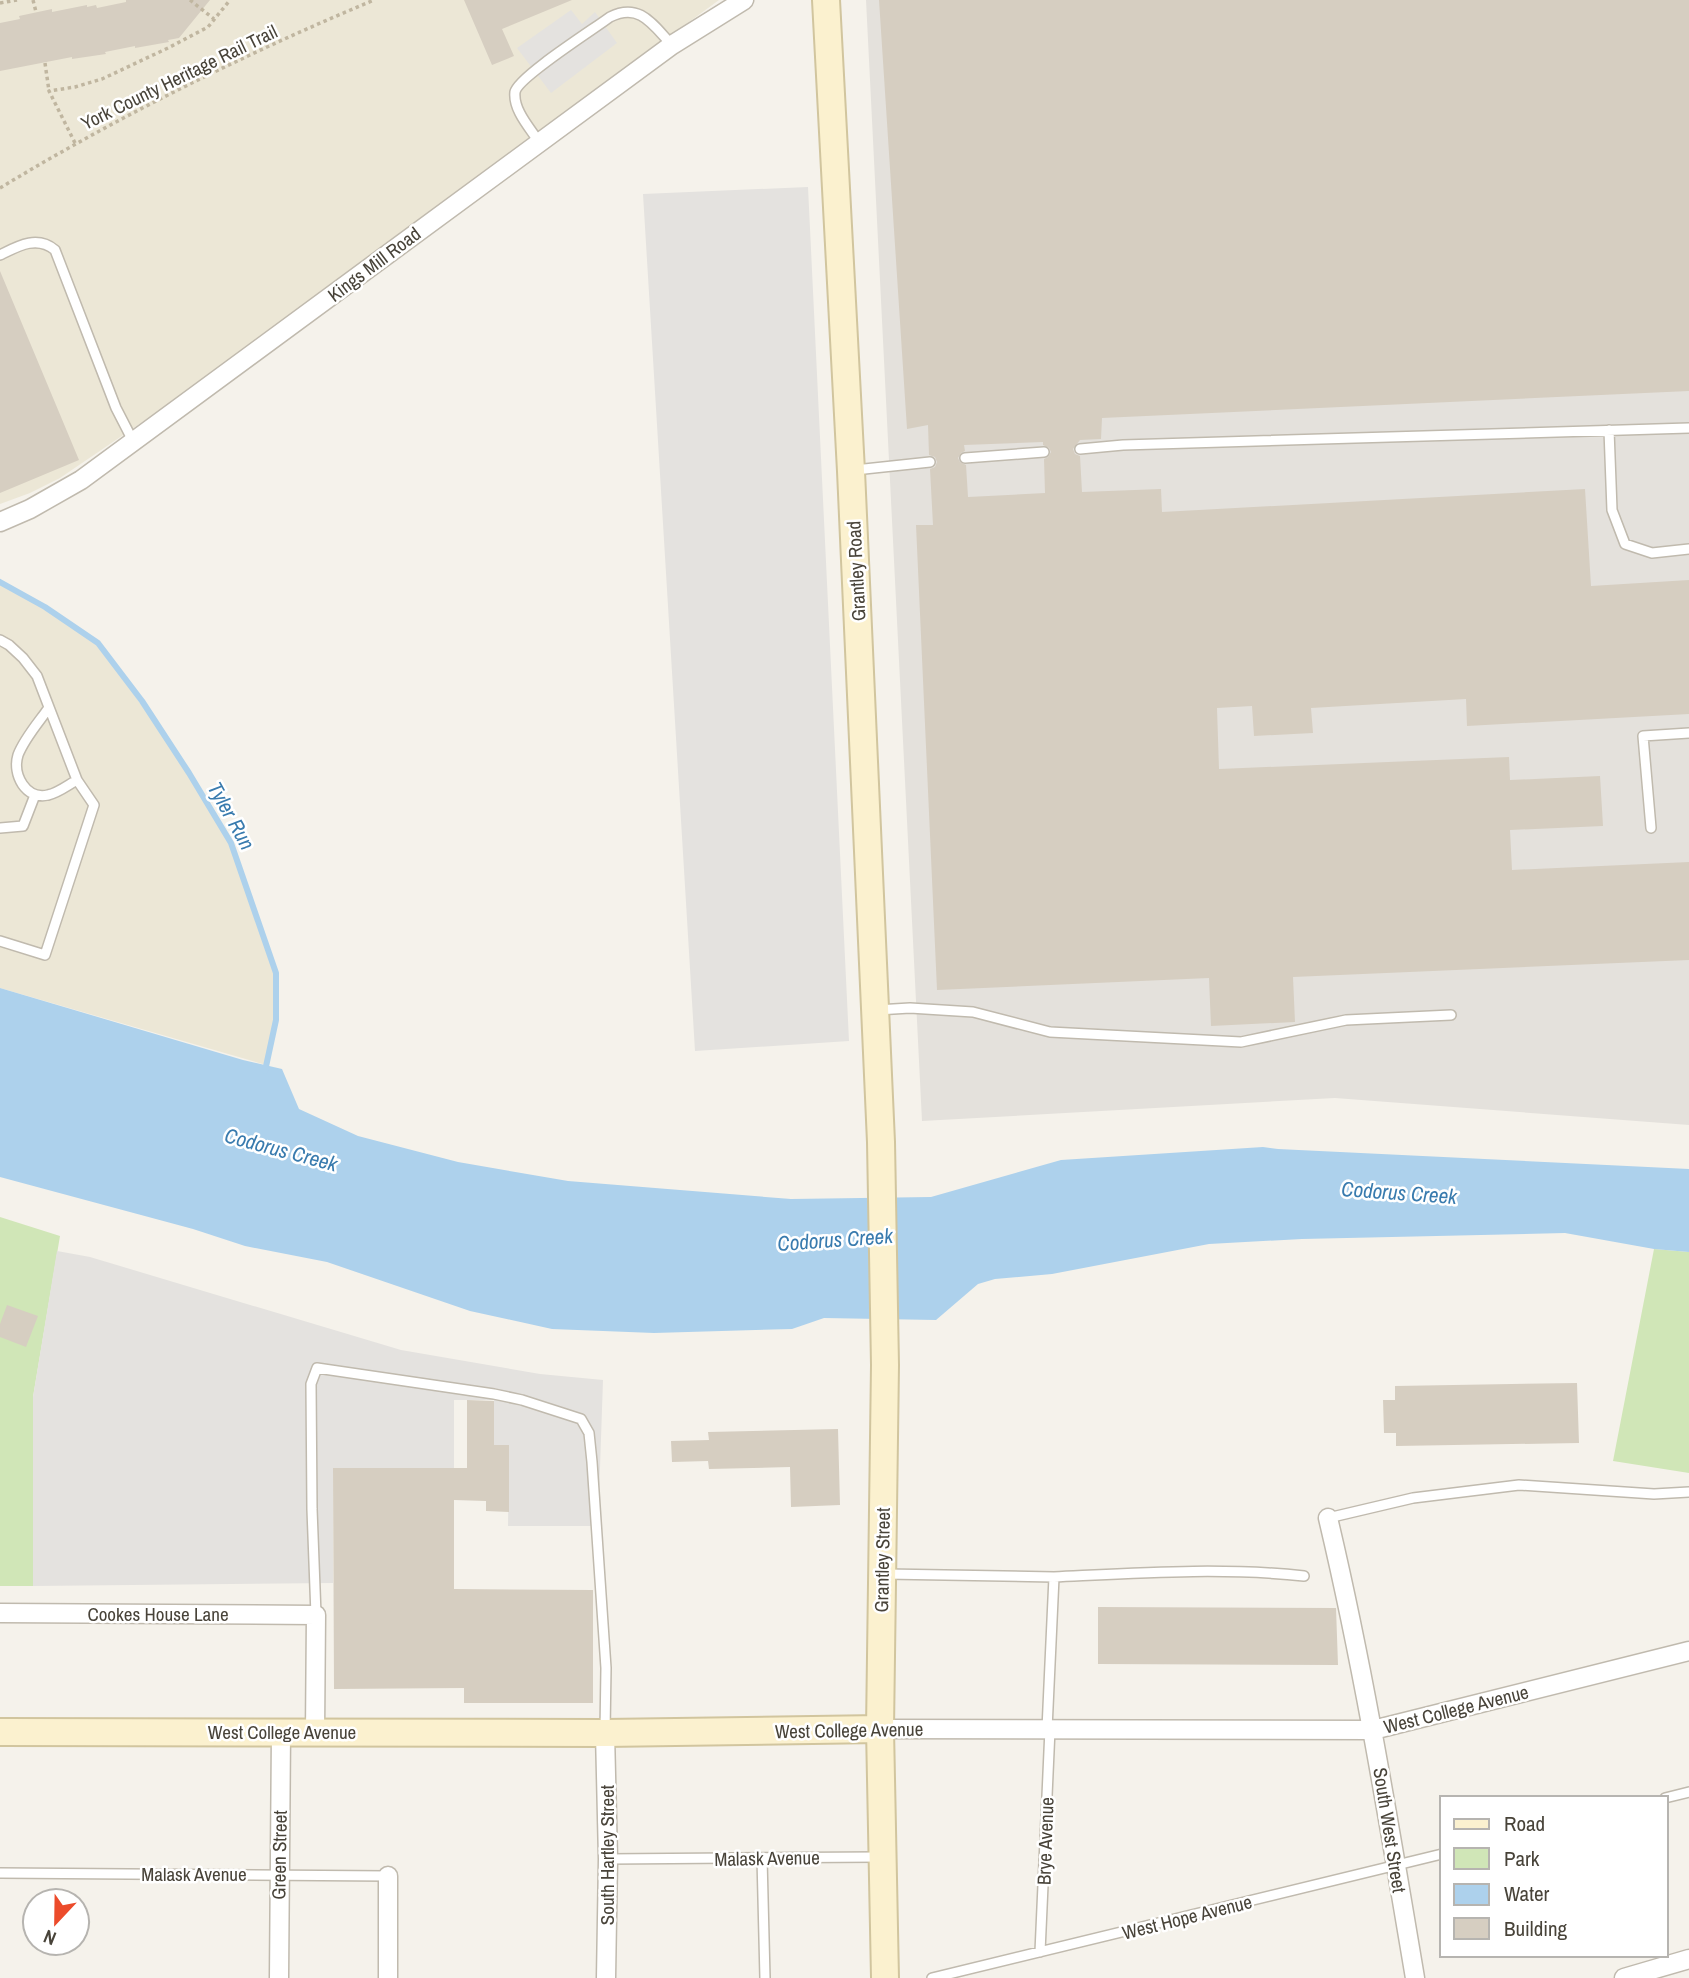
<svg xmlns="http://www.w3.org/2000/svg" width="1689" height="1978" font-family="'Archivo Narrow',sans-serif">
  <rect width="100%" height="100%" fill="#f5f2eb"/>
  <path fill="#e4e1dc" d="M 866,0 L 1689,0 L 1689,1125 L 1335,1098 L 922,1121 Z"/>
  <path fill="#ece7d6" d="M 0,0 L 719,0 L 157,412 L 60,478 L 30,493 L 0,504 Z
    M 0,582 L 45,607 L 98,643 L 189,773 L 231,843 L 274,962 L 278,997 L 276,1020 L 266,1065 L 0,988 Z"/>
  <path fill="#d0e6b7" d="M 0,1217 L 60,1236 L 33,1397 L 33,1586 L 0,1586 Z
    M 1654,1249 L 1689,1252 L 1689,1473 L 1613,1461 Z"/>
  <path fill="#e4e2df" d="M 571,10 L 582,24 L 595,12 L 617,43 L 551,93 L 517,48 Z
    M 808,187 L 849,1041 L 695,1051 L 643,194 Z
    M 57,1251 L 90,1257 L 401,1350 L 540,1374 L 603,1380 L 598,1526 L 508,1526 L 509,1446 L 494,1445 L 494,1400 L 454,1400 L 454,1468 L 333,1468 L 333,1583 L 33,1586 L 33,1397 Z"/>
  <path fill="#add1ec" d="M 0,988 L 243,1060 L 282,1069 L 299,1109 L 358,1136 L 458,1162 L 568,1181 L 791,1199 L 931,1197 L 1061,1160 L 1263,1147 L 1278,1149 L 1689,1169 L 1689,1252 L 1654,1249 L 1565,1233 L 1302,1239 L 1209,1244 L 1052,1274 L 995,1279 L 978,1284 L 936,1320 L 824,1318 L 792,1329 L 654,1333 L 552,1329 L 470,1311 L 327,1262 L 245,1246 L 193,1229 L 0,1177 Z"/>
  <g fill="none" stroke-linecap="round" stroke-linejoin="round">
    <path stroke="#add1ec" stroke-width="6" d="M 0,582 L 45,607 L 98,643 L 142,701 L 189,773 L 231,843 L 276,973 L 276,1020 L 265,1071"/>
  </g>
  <path fill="#d6cec1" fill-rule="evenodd" d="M 126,0 L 210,0 L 179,38 L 168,40 L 169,42 L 135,48 L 135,46 L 105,52 L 106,54 L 72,59 L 72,57 L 0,71 L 0,23 L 20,19 L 19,16 L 52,9 L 52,12 L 87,5 L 87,7 L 96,5 L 97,8 L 126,2 Z
    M 464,0 L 572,0 L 502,29 L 514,56 L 492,65 Z
    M 879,0 L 1689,0 L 1689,391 L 1102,418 L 1101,439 L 1080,440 L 1073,449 L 1075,454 L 1080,456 L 1082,492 L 1161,489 L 1162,512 L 1585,489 L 1591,586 L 1689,580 L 1689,714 L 1467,726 L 1466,699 L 1311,708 L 1313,733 L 1254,736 L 1252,706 L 1217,708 L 1219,769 L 1509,757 L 1510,780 L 1600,776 L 1603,826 L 1510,830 L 1512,870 L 1689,862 L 1689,960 L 1293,977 L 1295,1022 L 1211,1026 L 1209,978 L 937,990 L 916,525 L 933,525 L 930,469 L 935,467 L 937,462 L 935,457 L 929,455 L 928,425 L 907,429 ZM 1043,442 L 1043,445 L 1049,448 L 1051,452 L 1048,457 L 1044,459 L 1045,493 L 968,497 L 966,465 L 960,462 L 958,458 L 961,453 L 965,451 L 964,445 Z
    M 0,271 L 79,460 L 0,493 Z
    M 7,1305 L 38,1316 L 26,1347 L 0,1337 L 0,1324 Z
    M 1577,1383 L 1579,1443 L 1396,1446 L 1396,1433 L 1384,1433 L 1383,1400 L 1395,1400 L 1395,1386 Z
    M 467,1400 L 494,1401 L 494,1445 L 509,1445 L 509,1512 L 486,1511 L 486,1501 L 454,1500 L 454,1589 L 593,1590 L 593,1703 L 464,1703 L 464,1688 L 334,1689 L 333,1468 L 467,1468 Z
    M 838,1429 L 840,1505 L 791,1507 L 790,1467 L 709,1469 L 708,1461 L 672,1462 L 671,1441 L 709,1440 L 708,1432 Z
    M 1098,1607 L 1336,1608 L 1338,1665 L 1098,1664 Z"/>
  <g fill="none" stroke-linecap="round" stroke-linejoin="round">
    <g stroke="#c0baae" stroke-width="12">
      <path id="lane" d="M 539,142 C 530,128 513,110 515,92 C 518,77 594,29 610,17 C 640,2 653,25 672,45
        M 0,255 C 18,246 37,235 55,250 L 116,408 L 133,441
        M 1609,430 L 1612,510 L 1625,544 L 1652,553 L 1689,549
        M 1080,449 L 1123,445 L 1689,428
        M 965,458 L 1044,452
        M 855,470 L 930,462
        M 0,640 L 9,645 L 23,658 L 37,676 L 77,780 L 94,805 L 45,955 L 0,941
        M 48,709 C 38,723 24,739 18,755 C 12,775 26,800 48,795 C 58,793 68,785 77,780
        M 0,828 L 23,826 L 35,795
        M 1651,828 L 1643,736 L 1689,733
        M 877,1010 L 910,1008 L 973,1012 L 1050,1032 L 1241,1042 L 1346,1020 L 1451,1015
        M 1328,1518 L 1413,1498 L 1519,1485 L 1654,1494 L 1689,1492
        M 886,1574 L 1054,1577 L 1047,1729
        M 1054,1577 C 1137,1573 1221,1567 1304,1576
        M 316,1615 L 312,1509 L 311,1384 L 317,1368 L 494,1394 L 522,1400 L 581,1419 L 589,1433 L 592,1462 L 606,1668 L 605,1731
        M 1665,1798 L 1689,1792
        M 762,1858 L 765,1978
        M 608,1859 L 879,1857
        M 0,1873 L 388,1876
        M 1040,1952 L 1050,1729
        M 932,1978 L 1442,1854"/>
    </g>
    <g stroke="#c0baae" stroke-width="21">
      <path id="street" d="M 0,522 L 30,509 L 81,480 L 672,45 L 744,0
        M 1328,1518 C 1364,1670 1389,1824 1415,1978
        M 0,1613 L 316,1615 L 315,1732
        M 880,1729 L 1373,1730 L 1689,1651
        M 605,1733 L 608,1859 L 606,1978
        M 279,1978 L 281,1732
        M 388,1978 L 388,1876
        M 1624,1978 L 1689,1959"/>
    </g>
    <g stroke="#d1c59e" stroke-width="30">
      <path id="secondary" d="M 826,0 L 851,471 L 881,1142 L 885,1365 L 880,1729 L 885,1978
        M 0,1732 L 605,1733 L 880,1729"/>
    </g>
    <path stroke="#c0b6a0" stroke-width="3.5" stroke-dasharray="3.5 3.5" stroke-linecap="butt" d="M 33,0 L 36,12
      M 190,0 L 214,19
      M 0,3 L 17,0
      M 45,63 L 49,91
      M 75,143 L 49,91 L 75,87 L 102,79 L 168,48 L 208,27 L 230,0
      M 0,188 C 119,116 245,54 374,0"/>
    <use href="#lane" stroke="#fff" stroke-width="9"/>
    <use href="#street" stroke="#fff" stroke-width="18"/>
    <use href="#secondary" stroke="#fbf1cf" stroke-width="26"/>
  </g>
  <g text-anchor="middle" stroke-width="5" stroke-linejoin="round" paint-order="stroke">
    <g font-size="19" fill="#484339" stroke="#fff">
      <text transform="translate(179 77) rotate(-26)" y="7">York County Heritage Rail Trail</text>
      <text transform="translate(374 264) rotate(-37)" y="7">Kings Mill Road</text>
      <text transform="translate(856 571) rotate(-93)" y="7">Grantley Road</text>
      <text transform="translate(882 1560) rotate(-89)" y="7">Grantley Street</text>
      <text x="158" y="1621">Cookes House Lane</text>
      <text transform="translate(1456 1709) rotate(-14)" y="7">West College Avenue</text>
      <text transform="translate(849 1730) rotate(-1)" y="7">West College Avenue</text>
      <text x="282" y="1739">West College Avenue</text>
      <text transform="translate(1390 1830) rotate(81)" y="7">South West Street</text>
      <text transform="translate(1045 1841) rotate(-88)" y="7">Brye Avenue</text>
      <text transform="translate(279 1855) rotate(-89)" y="7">Green Street</text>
      <text transform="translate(607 1855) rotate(-90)" y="7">South Hartley Street</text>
      <text transform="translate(767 1858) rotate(-1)" y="7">Malask Avenue</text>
      <text x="194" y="1881">Malask Avenue</text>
      <text transform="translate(1187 1917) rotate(-14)" y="7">West Hope Avenue</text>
    </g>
    <g font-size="21" font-style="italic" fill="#397bae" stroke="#fff">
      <text transform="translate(231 816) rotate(61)" y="7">Tyler Run</text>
      <text transform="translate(281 1150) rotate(15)" y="7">Codorus Creek</text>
      <text transform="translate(1399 1193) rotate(4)" y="7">Codorus Creek</text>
      <text transform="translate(835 1240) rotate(-4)" y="7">Codorus Creek</text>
    </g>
  </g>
  <rect x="1440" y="1796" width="228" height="161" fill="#ffffff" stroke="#b6b4b0" stroke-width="2"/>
  <rect x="1454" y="1819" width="35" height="10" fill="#fbf1cf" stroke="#b6b4b0" stroke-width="2"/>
  <text x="1504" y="1831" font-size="21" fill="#484339">Road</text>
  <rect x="1454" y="1848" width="35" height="21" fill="#d0e6b7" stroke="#b6b4b0" stroke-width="2"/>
  <text x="1504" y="1866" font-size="21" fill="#484339">Park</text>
  <rect x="1454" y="1884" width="35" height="21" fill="#add1ec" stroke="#b6b4b0" stroke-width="2"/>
  <text x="1504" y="1901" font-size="21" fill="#484339">Water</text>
  <rect x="1454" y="1918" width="35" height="21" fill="#d6cec1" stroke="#b6b4b0" stroke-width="2"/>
  <text x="1504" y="1936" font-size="21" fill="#484339">Building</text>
  <g transform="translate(56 1922) rotate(202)"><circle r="33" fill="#ffffff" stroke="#b6b4b0" stroke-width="2"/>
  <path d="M0-5L12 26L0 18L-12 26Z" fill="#ec4b2b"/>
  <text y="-10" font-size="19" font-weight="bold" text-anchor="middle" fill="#484339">N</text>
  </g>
</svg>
